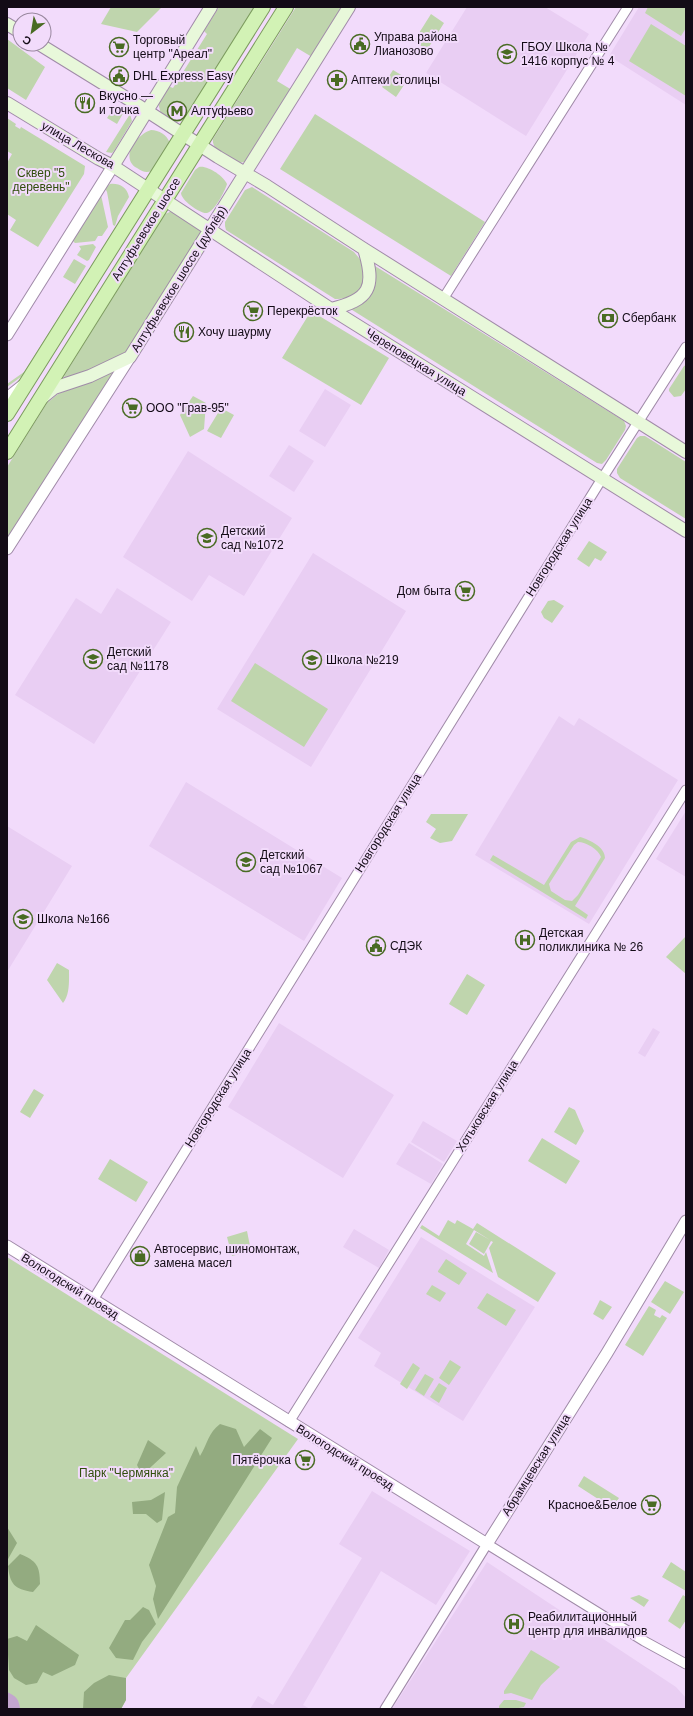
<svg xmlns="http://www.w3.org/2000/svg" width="693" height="1716" font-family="Arial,sans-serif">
  <rect width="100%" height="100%" fill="#f2dbfb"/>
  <path fill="#e9cef3" d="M 467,7 L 545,7 L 589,34 L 526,136 L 426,73 Z
    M 639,7 L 686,7 L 686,105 L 609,56 Z
    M 325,389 L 351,405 L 325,447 L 299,431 Z
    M 289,445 L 314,461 L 294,492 L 269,476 Z
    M 188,451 L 292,518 L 244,596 L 209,575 L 192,601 L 123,557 Z
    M 313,553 L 406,611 L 311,767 L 217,709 Z
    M 117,588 L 171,622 L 94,744 L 15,695 L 76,598 L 101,614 Z
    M 559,716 L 574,726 L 579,718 L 678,780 L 589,924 L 475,855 Z
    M 186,782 L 342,878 L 304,941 L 149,846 Z
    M 686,811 L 686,877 L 656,859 Z
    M 7,826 L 72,866 L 7,972 Z
    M 279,1023 L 394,1095 L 343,1178 L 228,1107 Z
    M 653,1028 L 660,1032 L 645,1057 L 638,1053 Z
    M 423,1121 L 457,1141 L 444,1162 L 411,1142 Z
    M 409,1143 L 443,1164 L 431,1184 L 396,1164 Z
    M 354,1229 L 389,1250 L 379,1268 L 343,1247 Z
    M 421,1237 L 535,1307 L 463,1421 L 374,1366 L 381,1353 L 358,1338 Z
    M 372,1491 L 470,1551 L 436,1605 L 381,1571 L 303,1705 L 310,1709 L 250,1709 L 258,1696 L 273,1705 L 362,1558 L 339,1544 Z
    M 487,1562 L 676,1687 L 686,1698 L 686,1709 L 392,1709 Z"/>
  <path fill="#bfd5ad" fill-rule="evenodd" d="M 111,7 L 162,7 L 137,32 L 101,24 Z
    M 219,7 L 256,7 L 185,120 L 174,123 L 161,114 L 158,103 L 168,86 L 173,88 L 207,34 L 204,31 Z
    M 296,7 L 344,7 L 312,57 L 297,48 L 277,81 L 292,90 L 245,162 L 238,163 C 229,157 211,151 213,139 Z
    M 648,7 L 686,7 L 686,28 L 681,36 L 645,13 Z
    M 431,14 L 444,23 L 427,50 L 414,41 Z
    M 651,24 L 686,46 L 686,96 L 629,61 Z
    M 7,39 L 45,67 L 26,100 L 7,88 Z
    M 393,70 L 408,79 L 396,97 L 382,87 Z
    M 115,106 L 125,110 L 117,124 L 107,118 Z
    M 130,114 L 132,121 L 114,151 L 112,153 L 106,152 Z
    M 315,114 L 485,222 L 451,276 L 280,169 Z
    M 7,118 L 16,124 L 15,126 L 20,129 L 21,127 L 85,166 L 84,174 L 38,247 L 10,230 L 16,220 L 7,214 L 7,163 L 12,154 L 7,151 Z
    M 151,130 C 159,130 167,135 170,143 L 152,171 C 146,173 143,172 137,168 C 119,158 137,134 151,130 Z
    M 199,167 C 207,165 224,176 227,184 C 225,191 214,212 207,213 C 200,214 181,200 181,193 L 195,170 Z
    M 110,184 C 119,183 127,187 129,197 L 118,216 L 115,226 L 113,225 L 107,192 L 105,188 Z
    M 252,187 L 354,252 C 358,257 363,262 365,268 C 366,272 365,276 364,280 C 359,296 352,299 335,299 L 226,230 L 225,226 L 225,222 L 245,190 Z
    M 101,195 L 108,227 L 102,236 L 98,236 L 95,241 L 75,243 L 72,240 Z
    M 172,211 L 200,229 L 202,231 L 126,353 L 67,380 L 65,378 L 64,376 L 159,223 L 165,214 Z
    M 93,244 L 96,247 L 89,260 L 87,261 L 77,255 L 81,249 L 79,246 Z
    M 74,259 L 86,266 L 75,284 L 63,277 Z
    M 375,266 L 624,421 L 626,426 L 625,430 L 606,460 L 602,464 L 597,463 L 349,308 C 370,294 377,293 375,266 Z
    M 76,290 L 78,291 L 25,374 L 7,387 L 7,384 L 24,372 Z
    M 311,311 L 389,358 L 361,405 L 282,358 Z
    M 686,365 L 686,389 L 681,396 L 674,397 L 669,391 L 669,389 L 684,366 Z
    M 113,372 L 7,543 L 7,467 L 47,403 L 58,394 Z
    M 193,396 L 206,403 L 204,429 L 190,437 L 180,415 Z
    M 221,408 L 234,415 L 221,438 L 207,431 Z
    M 640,436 L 645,436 L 686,462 L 686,519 L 620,478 L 617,473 L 617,469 L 637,438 Z
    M 589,541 L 607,552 L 601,561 L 595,558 L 589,567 L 577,559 Z
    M 554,600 L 564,606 L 552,623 L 544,618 L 541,612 L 548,601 Z
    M 255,663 L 328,709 L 304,747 L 231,701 Z
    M 431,814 L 468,814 L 452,841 L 440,843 L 430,838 L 436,829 L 426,822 Z
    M 580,837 C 590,840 605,847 605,858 L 575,906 L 588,915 L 586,919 L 490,860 L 493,855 L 544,885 L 571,842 ZM 578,842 C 586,842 598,849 601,857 L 578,895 L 572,901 L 565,900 L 551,891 L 549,884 L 574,845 Z
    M 686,936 L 686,974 L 666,957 Z
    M 57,963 L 69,970 C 69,980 70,995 63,1003 L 47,980 Z
    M 467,974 L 485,985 L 467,1015 L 449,1004 Z
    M 34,1089 L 44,1095 L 30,1118 L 20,1112 Z
    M 569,1107 L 575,1110 L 584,1131 L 576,1145 L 554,1132 Z
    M 542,1138 L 580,1161 L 566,1184 L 528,1161 Z
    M 110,1159 L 148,1182 L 136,1202 L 98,1179 Z
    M 448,1220 L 455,1224 L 457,1220 L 473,1229 L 477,1223 L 556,1273 L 538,1302 L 498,1277 L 489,1248 L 493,1242 L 491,1241 L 484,1254 L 469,1244 L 476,1232 L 490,1240 L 474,1230 L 466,1244 L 484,1256 L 486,1252 L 493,1273 L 420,1228 L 422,1225 L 439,1236 Z
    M 247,1231 L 251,1251 L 232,1256 L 227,1237 Z
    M 7,1257 L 298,1439 L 126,1678 L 126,1700 L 121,1709 L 7,1709 Z
    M 446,1259 L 467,1273 L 459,1285 L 438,1272 L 438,1271 Z
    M 665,1281 L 684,1292 L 670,1314 L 651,1302 Z
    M 432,1285 L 446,1293 L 440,1302 L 426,1294 Z
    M 487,1293 L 516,1310 L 506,1326 L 477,1308 Z
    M 600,1300 L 612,1307 L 603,1320 L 593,1314 Z
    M 649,1306 L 656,1310 L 654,1315 L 660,1318 L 662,1315 L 667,1318 L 643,1356 L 625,1345 Z
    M 450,1360 L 461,1367 L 449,1385 L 439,1378 Z
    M 413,1363 L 420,1368 L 407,1389 L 400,1384 Z
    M 425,1374 L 434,1379 L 424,1396 L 415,1390 Z
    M 439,1383 L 447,1388 L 439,1403 L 430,1397 Z
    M 584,1476 L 619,1498 L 612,1508 L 578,1486 Z
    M 671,1562 L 686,1572 L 686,1591 L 662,1577 Z
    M 639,1595 L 649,1600 L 644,1607 L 630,1598 Z
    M 683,1595 L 686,1597 L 686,1620 L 680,1629 L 668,1621 Z
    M 531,1650 L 560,1667 L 541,1685 L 532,1700 L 511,1693 L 504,1694 L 504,1691 Z
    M 504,1700 L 516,1700 L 526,1703 L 524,1707 L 513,1709 L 499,1709 L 499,1706 Z"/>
  <path fill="#93ab80" d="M 220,1424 L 236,1429 L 244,1447 L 260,1429 L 272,1438 L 158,1619 L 153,1599 L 156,1586 L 149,1565 L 168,1517 L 175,1513 L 177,1487 L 196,1446 L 200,1456 C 208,1443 208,1433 220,1424 Z
    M 148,1440 L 166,1453 L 139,1478 L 137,1477 L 139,1469 L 137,1465 Z
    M 165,1492 L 162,1520 L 157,1523 L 146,1514 L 133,1514 L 132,1502 L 151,1500 Z
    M 7,1527 L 17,1543 L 7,1561 Z
    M 20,1554 C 37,1561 40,1566 40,1584 L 33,1592 C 14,1589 10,1584 8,1566 Z
    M 143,1607 L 149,1610 L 156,1624 L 142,1642 L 133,1660 L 116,1658 L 109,1648 L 125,1620 L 130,1620 Z
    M 36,1625 L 79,1655 L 75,1665 L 52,1676 L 43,1672 L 37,1683 L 26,1685 L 14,1678 L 9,1670 L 7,1639 L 17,1636 L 27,1641 Z
    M 109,1675 L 126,1678 L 126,1700 L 121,1709 L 83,1709 L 84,1692 L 94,1683 Z"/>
  <path fill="#c3a5ce" d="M 7,1692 C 16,1696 19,1699 20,1709 L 7,1709 Z"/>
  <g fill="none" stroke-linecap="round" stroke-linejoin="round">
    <g stroke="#a08ba8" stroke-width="11">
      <path id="minor" d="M 443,299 L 628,7
        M 93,1300 L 598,485 L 686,347
        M 289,1422 L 686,790
        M 385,1709 L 487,1544 L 644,1641 L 686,1664"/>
    </g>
    <g stroke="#a08ba8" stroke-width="13">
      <path id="tertiary" d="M 7,335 L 113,166
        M 7,398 L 22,386
        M 7,549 L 130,357
        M 7,1246 L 487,1544 L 607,1353 L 686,1221"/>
    </g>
    <g stroke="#a08ba8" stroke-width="14">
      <path id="secondary" d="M 7,24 L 20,32
        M 39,44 L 133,102 L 218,157 L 267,186 L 364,249 L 686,452
        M 7,103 L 99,159 L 113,166 L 331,309 L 686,531
        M 113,166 L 211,7
        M 331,309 C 370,300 376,287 364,249
        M 43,397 L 54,388 L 90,376 L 130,357 L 349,7"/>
    </g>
    <g stroke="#7c9b5e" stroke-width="16">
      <path id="primary" d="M 7,414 L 263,7
        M 7,452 L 286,7"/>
    </g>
    <use href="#minor" stroke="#fff" stroke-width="9"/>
    <use href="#tertiary" stroke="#fff" stroke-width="11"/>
    <use href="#secondary" stroke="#e8f8da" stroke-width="12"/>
    <use href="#primary" stroke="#d2f2b5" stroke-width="14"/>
  </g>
  <defs>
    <g id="civic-ring" transform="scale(1)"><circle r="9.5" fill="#f2dbfb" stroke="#496b23" stroke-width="1.5"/><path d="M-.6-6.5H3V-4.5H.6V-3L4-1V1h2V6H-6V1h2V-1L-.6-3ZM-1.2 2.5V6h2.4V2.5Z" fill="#496b23"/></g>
    <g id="supermarket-ring" transform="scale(1)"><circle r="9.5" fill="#f2dbfb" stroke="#496b23" stroke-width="1.5"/><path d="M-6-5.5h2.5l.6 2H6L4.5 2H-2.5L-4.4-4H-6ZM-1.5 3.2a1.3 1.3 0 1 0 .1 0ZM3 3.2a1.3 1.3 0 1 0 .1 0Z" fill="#496b23"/></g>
    <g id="school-ring" transform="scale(1)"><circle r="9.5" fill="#f2dbfb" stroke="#496b23" stroke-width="1.5"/><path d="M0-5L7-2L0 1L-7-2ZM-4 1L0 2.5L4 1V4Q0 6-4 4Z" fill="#496b23"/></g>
    <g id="pharmacy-ring" transform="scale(1)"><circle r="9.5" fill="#f2dbfb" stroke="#496b23" stroke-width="1.5"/><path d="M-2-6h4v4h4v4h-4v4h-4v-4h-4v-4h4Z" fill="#496b23"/></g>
    <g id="restaurant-ring" transform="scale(1)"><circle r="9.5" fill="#f2dbfb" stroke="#496b23" stroke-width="1.5"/><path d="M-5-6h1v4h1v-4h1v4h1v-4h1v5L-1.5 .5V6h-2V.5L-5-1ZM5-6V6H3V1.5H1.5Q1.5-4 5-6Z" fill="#496b23"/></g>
    <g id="metro-ring" transform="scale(1)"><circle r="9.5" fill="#f2dbfb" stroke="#496b23" stroke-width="1.5"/><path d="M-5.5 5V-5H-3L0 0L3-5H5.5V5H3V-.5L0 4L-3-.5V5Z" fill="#496b23"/></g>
    <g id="bank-ring" transform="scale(1)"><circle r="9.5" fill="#f2dbfb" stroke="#496b23" stroke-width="1.5"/><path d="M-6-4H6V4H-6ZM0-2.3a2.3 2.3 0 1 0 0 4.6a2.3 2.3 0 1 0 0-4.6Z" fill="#496b23"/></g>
    <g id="hospital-ring" transform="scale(1)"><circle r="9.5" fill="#f2dbfb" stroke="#496b23" stroke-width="1.5"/><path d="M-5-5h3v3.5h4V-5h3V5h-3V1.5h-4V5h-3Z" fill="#496b23"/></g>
    <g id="shop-ring" transform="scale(1)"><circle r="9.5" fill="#f2dbfb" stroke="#496b23" stroke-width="1.5"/><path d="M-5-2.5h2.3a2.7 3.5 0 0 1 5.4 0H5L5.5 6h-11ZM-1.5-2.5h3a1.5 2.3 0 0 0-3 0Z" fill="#496b23"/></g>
  </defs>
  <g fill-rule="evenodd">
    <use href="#civic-ring" x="360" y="44"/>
    <use href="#supermarket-ring" x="119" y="47"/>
    <use href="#school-ring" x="507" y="54"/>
    <use href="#civic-ring" x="119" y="76"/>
    <use href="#pharmacy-ring" x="337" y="80"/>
    <use href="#restaurant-ring" x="85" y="103"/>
    <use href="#metro-ring" x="177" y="111"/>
    <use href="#supermarket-ring" x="253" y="311"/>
    <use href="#bank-ring" x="608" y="318"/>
    <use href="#restaurant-ring" x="184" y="332"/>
    <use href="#supermarket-ring" x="132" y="408"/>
    <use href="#school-ring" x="207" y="538"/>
    <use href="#supermarket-ring" x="465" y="591"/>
    <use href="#school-ring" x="93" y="659"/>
    <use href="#school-ring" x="312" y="660"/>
    <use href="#school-ring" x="246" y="862"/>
    <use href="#school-ring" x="23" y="919"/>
    <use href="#hospital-ring" x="525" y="940"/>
    <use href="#civic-ring" x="376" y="946"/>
    <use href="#shop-ring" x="140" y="1256"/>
    <use href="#supermarket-ring" x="305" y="1460"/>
    <use href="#supermarket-ring" x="651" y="1505"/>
    <use href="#hospital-ring" x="514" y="1624"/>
  </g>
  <g text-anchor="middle" stroke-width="4" stroke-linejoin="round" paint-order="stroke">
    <g font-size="12" fill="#130b16" stroke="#f2dbfb" text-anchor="start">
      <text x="374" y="41">Управа района<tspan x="374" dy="14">Лианозово</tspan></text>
      <text x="133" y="44">Торговый<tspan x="133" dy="14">центр "Ареал"</tspan></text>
      <text x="521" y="51">ГБОУ Школа №<tspan x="521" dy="14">1416 корпус № 4</tspan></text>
      <text x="133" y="80">DHL Express Easy</text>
      <text x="351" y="84">Аптеки столицы</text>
      <text x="99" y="100">Вкусно —<tspan x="99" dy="14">и точка</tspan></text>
      <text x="191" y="115">Алтуфьево</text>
      <text x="267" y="315">Перекрёсток</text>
      <text x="622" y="322">Сбербанк</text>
      <text x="198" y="336">Хочу шаурму</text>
      <text x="146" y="412">ООО "Грав-95"</text>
      <text x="221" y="535">Детский<tspan x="221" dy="14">сад №1072</tspan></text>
      <text x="451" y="595" text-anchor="end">Дом быта</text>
      <text x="107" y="656">Детский<tspan x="107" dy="14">сад №1178</tspan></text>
      <text x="326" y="664">Школа №219</text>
      <text x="260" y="859">Детский<tspan x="260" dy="14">сад №1067</tspan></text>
      <text x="37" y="923">Школа №166</text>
      <text x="539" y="937">Детская<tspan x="539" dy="14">поликлиника № 26</tspan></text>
      <text x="390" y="950">СДЭК</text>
      <text x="154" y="1253">Автосервис, шиномонтаж,<tspan x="154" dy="14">замена масел</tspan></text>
      <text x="291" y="1464" text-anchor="end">Пятёрочка</text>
      <text x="637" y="1509" text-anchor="end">Красное&amp;Белое</text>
      <text x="528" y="1621">Реабилитационный<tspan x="528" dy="14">центр для инвалидов</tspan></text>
    </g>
    <g font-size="12" fill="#130b16" stroke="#f2dbfb">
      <text transform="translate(78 145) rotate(30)" y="4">улица Лескова</text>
      <text transform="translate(146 229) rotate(-58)" y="4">Алтуфьевское шоссе</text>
      <text transform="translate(179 279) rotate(-58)" y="4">Алтуфьевское шоссе (дублёр)</text>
      <text transform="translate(416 362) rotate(32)" y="4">Череповецкая улица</text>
      <text transform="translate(559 547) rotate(-58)" y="4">Новгородская улица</text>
      <text transform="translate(388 823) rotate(-58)" y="4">Новгородская улица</text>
      <text transform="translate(218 1098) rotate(-58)" y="4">Новгородская улица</text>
      <text transform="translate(487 1106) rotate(-58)" y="4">Хотьковская улица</text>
      <text transform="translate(70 1286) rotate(32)" y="4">Вологодский проезд</text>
      <text transform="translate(345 1457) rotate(32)" y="4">Вологодский проезд</text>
      <text transform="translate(536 1465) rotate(-58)" y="4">Абрамцевская улица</text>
    </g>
    <g font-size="12" fill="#304e0c" stroke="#f2dbfb">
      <text x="41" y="177">Сквер "5<tspan x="41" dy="14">деревень"</tspan></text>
      <text x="126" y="1477">Парк "Чермянка"</text>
    </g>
  </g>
  <rect width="693" height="1716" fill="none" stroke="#130b16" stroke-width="16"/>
  <g transform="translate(32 32) rotate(211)"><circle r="19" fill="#f2dbfb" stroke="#99889f"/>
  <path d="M0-3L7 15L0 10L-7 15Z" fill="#496b23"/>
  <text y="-6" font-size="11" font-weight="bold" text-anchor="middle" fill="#130b16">С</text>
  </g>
</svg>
